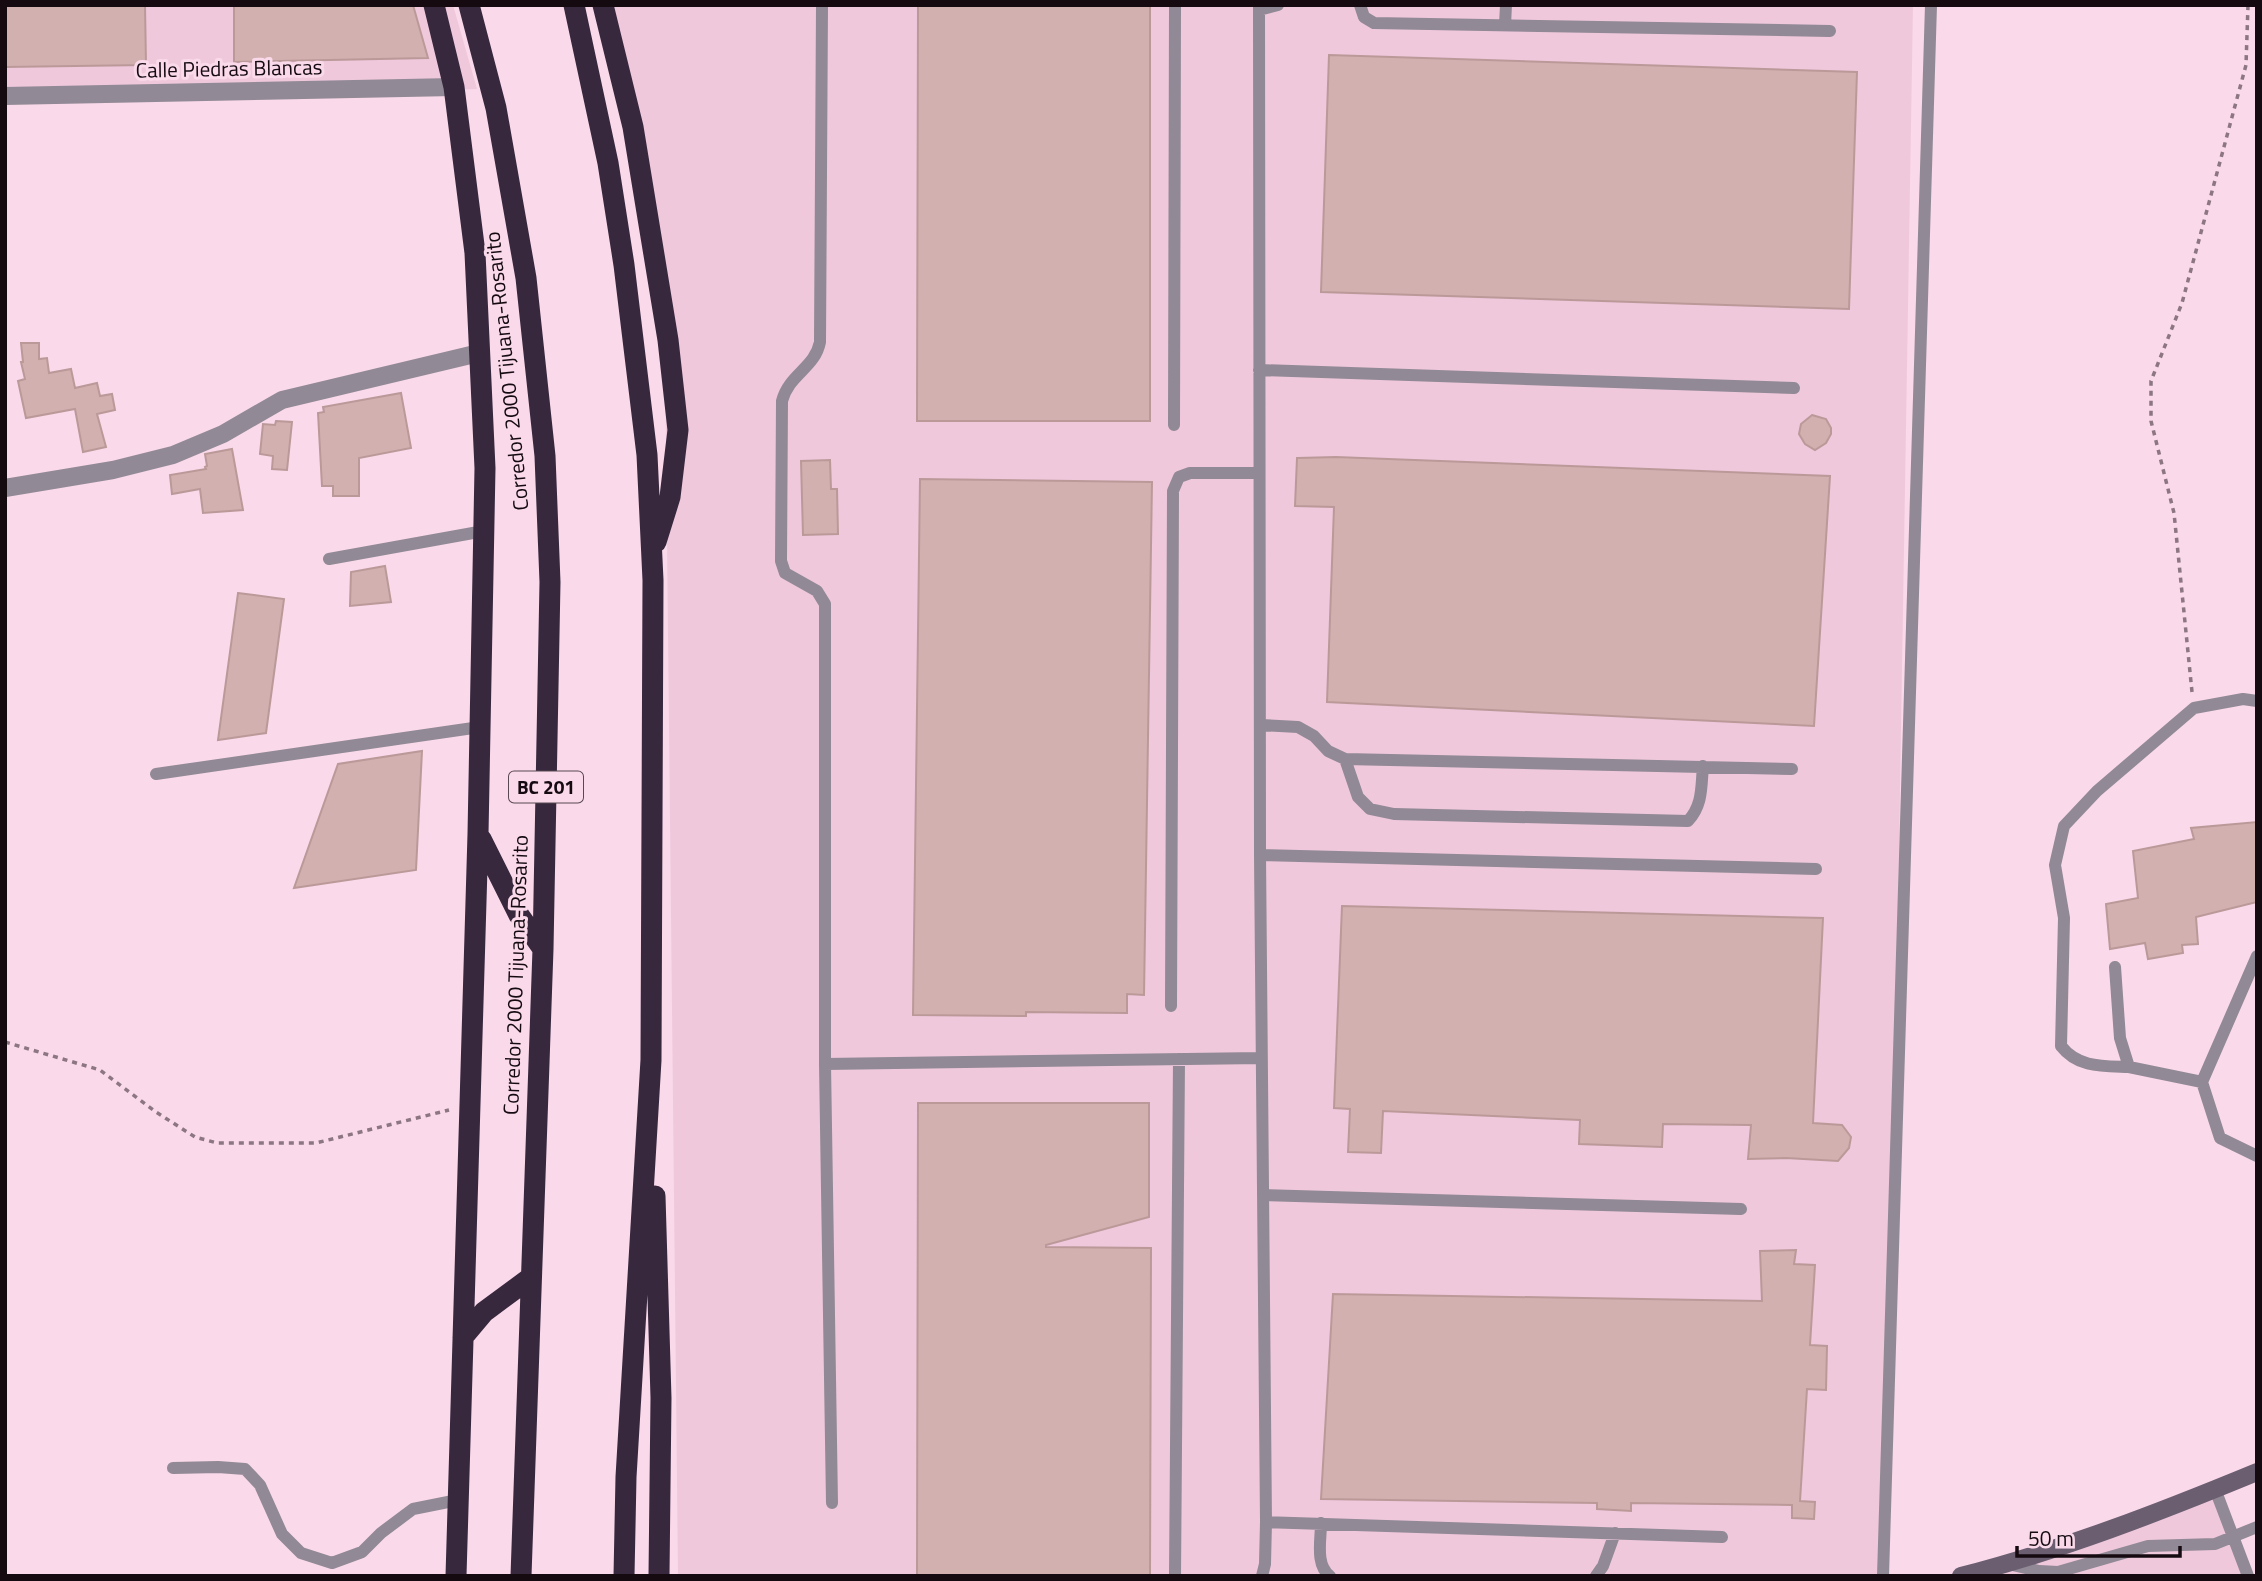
<svg xmlns="http://www.w3.org/2000/svg" width="2262" height="1581" font-family="'Titillium Web',sans-serif">
  <rect width="100%" height="100%" fill="#fad9ea"/>
  <path fill="#efc8dc" d="M 5,5 L 453,5 L 477,89 L 5,104 Z
    M 614,5 L 1913,5 L 1887,1574 L 678,1576 L 665,347 Z
    M 2215,1489 L 2248,1576 L 1945,1576 Z"/>
  <path fill="#d3b0b0" stroke="#b99" stroke-width="2" d="M 5,5 L 145,5 L 146,65 L 5,67 Z
    M 234,5 L 413,5 L 428,58 L 234,62 Z
    M 918,5 L 1150,5 L 1150,421 L 917,421 Z
    M 1329,55 L 1857,72 L 1849,309 L 1321,292 Z
    M 21,343 L 39,343 L 39,359 L 47,358 L 49,373 L 71,369 L 75,388 L 97,383 L 100,396 L 112,394 L 115,410 L 97,414 L 106,447 L 83,452 L 75,409 L 26,418 L 18,381 L 25,379 L 21,362 L 23,362 Z
    M 401,393 L 411,448 L 359,458 L 359,496 L 333,496 L 333,486 L 322,486 L 318,413 L 324,412 L 323,407 Z
    M 1812,415 L 1826,419 L 1831,428 L 1831,434 L 1826,443 L 1815,450 L 1805,444 L 1799,434 L 1801,424 Z
    M 276,421 L 292,422 L 287,470 L 272,469 L 273,456 L 260,454 L 263,424 L 275,425 Z
    M 232,449 L 243,510 L 203,513 L 200,489 L 172,494 L 170,475 L 206,469 L 205,467 L 207,466 L 205,454 Z
    M 1297,458 L 1336,457 L 1830,476 L 1814,726 L 1327,702 L 1334,507 L 1295,506 Z
    M 830,460 L 831,489 L 837,489 L 838,534 L 803,535 L 801,461 Z
    M 920,479 L 1152,482 L 1144,995 L 1127,994 L 1127,1013 L 1026,1012 L 1026,1016 L 913,1015 Z
    M 385,566 L 391,602 L 350,606 L 351,572 Z
    M 238,593 L 284,599 L 266,733 L 218,740 Z
    M 422,751 L 416,870 L 294,888 L 338,764 Z
    M 2257,822 L 2257,902 L 2196,917 L 2198,944 L 2182,945 L 2183,953 L 2148,959 L 2145,943 L 2110,949 L 2106,904 L 2138,898 L 2133,851 L 2194,839 L 2191,828 Z
    M 1342,906 L 1823,918 L 1813,1123 L 1842,1125 L 1851,1137 L 1849,1148 L 1838,1161 L 1786,1158 L 1748,1159 L 1751,1125 L 1663,1124 L 1662,1147 L 1579,1144 L 1580,1120 L 1383,1111 L 1381,1153 L 1348,1152 L 1350,1109 L 1334,1108 Z
    M 918,1103 L 1149,1103 L 1149,1217 L 1046,1245 L 1046,1247 L 1151,1248 L 1150,1576 L 917,1576 Z
    M 1796,1250 L 1794,1264 L 1815,1265 L 1810,1345 L 1827,1346 L 1826,1390 L 1807,1389 L 1800,1501 L 1815,1502 L 1814,1519 L 1792,1518 L 1792,1505 L 1631,1503 L 1631,1511 L 1597,1509 L 1597,1503 L 1321,1499 L 1333,1294 L 1762,1301 L 1760,1251 Z"/>
  <g fill="none" stroke-linecap="round" stroke-linejoin="round">
    <path stroke="#8c7682" stroke-width="3.5" stroke-dasharray="5 5" stroke-linecap="butt" d="M 2192,692 L 2174,513 L 2151,421 L 2151,381 L 2182,303 L 2246,65 L 2248,5
      M 5,1042 L 100,1070 L 156,1112 L 195,1137 L 217,1143 L 316,1143 L 449,1110"/>
    <path stroke="#918995" stroke-width="12" d="M 822,5 L 820,342 C 815,368 789,374 782,401 L 781,561 L 785,573 L 817,591 L 825,604 L 825,1064 L 832,1503
      M 1259,5 L 1260,855 L 1266,1522 L 1265,1564 L 1262,1576
      M 1360,5 L 1364,17 L 1374,23 L 1830,31
      M 1259,10 L 1278,5
      M 1505,25 L 1506,5
      M 1259,370 L 1794,388
      M 1174,425 L 1175,5
      M 329,559 L 484,531
      M 1260,725 L 1298,727 L 1314,736 L 1328,751 L 1345,759 L 1792,769
      M 1345,759 L 1358,797 L 1370,809 L 1394,814 L 1688,821 C 1703,805 1701,787 1703,766
      M 156,774 L 480,727
      M 1260,855 L 1816,869
      M 2257,956 L 2202,1082 L 2220,1138 L 2257,1156
      M 2115,967 L 2120,1038 L 2129,1067 L 2202,1082
      M 1171,1006 L 1173,491 L 1179,477 L 1190,473 L 1259,473
      M 825,1064 L 1261,1058
      M 2129,1067 C 2103,1066 2078,1068 2061,1046 L 2064,918 L 2055,865 L 2064,826 L 2097,791 L 2194,708 L 2243,699 L 2257,701
      M 1263,1195 L 1741,1209
      M 173,1468 L 218,1467 L 245,1469 L 260,1485 L 282,1534 L 301,1553 L 332,1563 L 362,1552 L 381,1533 L 413,1509 L 458,1500
      M 2215,1489 L 2248,1576
      M 1266,1522 L 1722,1537
      M 1321,1523 C 1321,1540 1315,1565 1330,1576
      M 2008,1564 L 2039,1571 L 2058,1572 L 2148,1546 L 2215,1544 L 2257,1527
      M 1175,1576 L 1179,1059
      M 1596,1576 L 1603,1566 L 1615,1533
      M 1883,1576 L 1931,5"/>
    <path stroke="#918995" stroke-width="18" d="M 5,96 L 454,87
      M 5,488 L 113,470 L 173,455 L 223,434 L 282,400 L 479,353"/>
    <path stroke="#6a5e70" stroke-width="18" d="M 1961,1576 C 2062,1550 2160,1512 2257,1472"/>
    <path stroke="#37283e" stroke-width="21" d="M 434,5 L 454,87 L 475,253 L 485,468 L 478,834 L 456,1576
      M 469,5 L 496,108 L 526,278 L 545,456 L 550,582 L 543,949 L 521,1576
      M 574,5 L 608,163 L 624,265 L 647,455 L 653,580 L 651,1060 L 626,1477 L 624,1576
      M 603,5 L 633,127 L 668,340 L 678,430 L 670,497 L 656,542
      M 481,839 L 519,915 L 543,949
      M 655,1196 L 661,1398 L 659,1576
      M 463,1337 L 484,1312 L 530,1278"/>
  </g>
  <g text-anchor="middle" stroke-width="6" stroke-linejoin="round" paint-order="stroke">
    <rect fill="#fad9ea" stroke="#594851" stroke-width="2" x="509" y="771.5" width="74" height="31" rx="5"/>
    <g font-size="19" font-weight="bold" fill="#140a10">
      <text x="546" y="794">BC 201</text>
    </g>
    <g font-size="21" fill="#140a10" stroke="#fad9ea">
      <text transform="translate(229 69) rotate(-1)" y="7">Calle Piedras Blancas</text>
      <text transform="translate(507 371) rotate(-96)" y="7">Corredor 2000 Tijuana-Rosarito</text>
      <text transform="translate(516 975) rotate(-88)" y="7">Corredor 2000 Tijuana-Rosarito</text>
    </g>
  </g>
  <rect width="2262" height="1581" fill="none" stroke="#140a10" stroke-width="14"/>
  <path d="M2017 1546v10h163v-10" fill="none" stroke="#140a10" stroke-width="3.5"/>
  <text x="2028" y="1546" font-size="21" fill="#140a10" stroke="#fad9ea" stroke-width="5" paint-order="stroke">50 m</text>
</svg>
